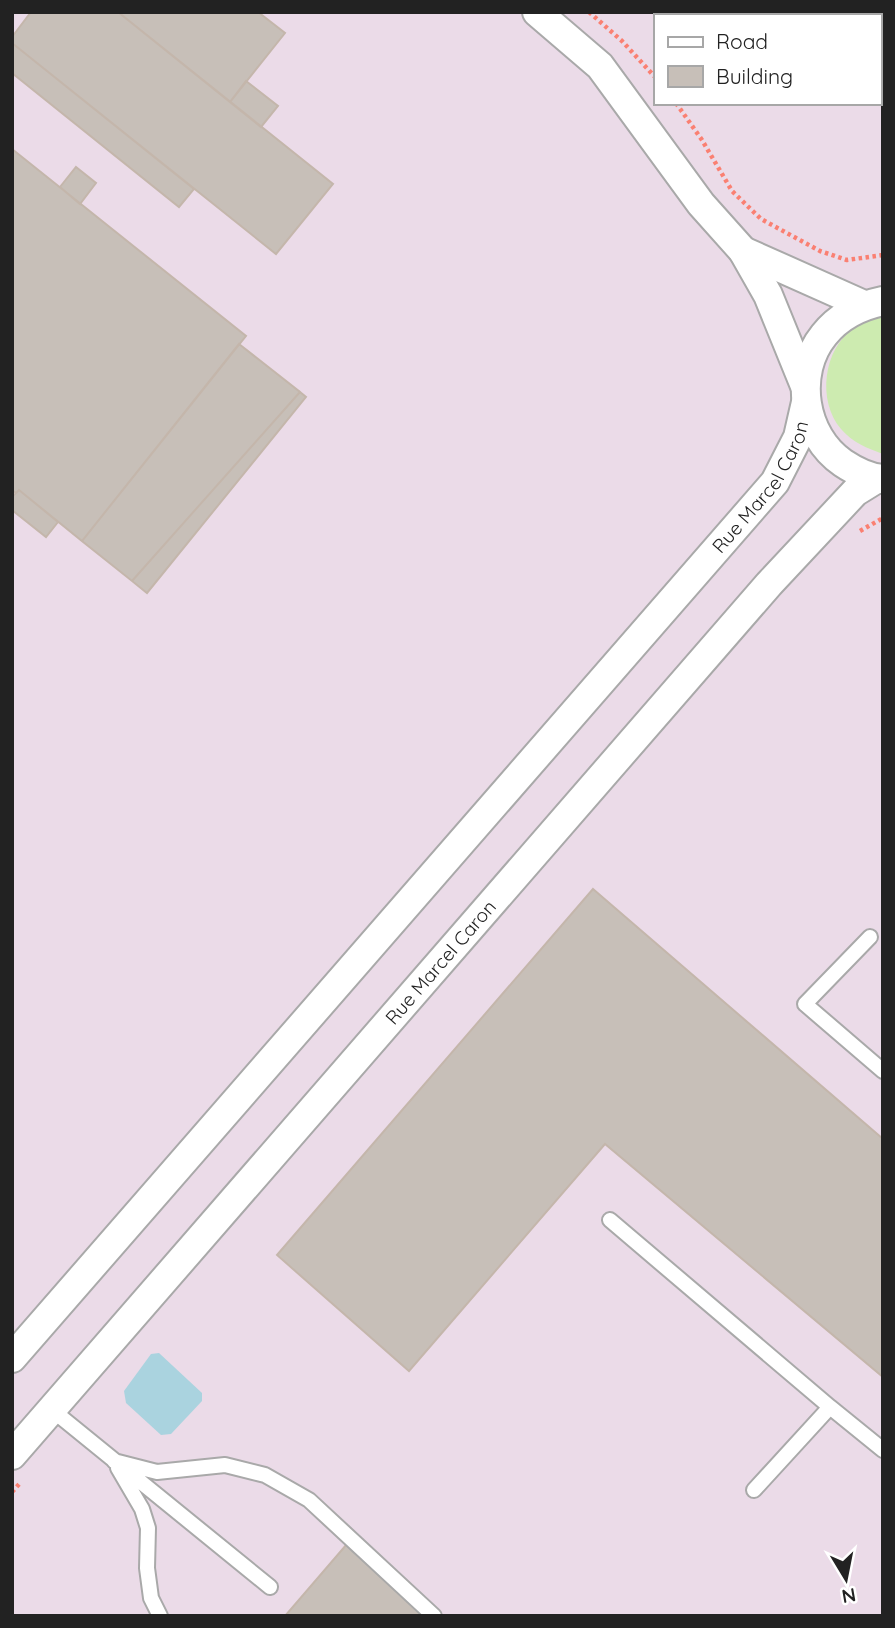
<svg xmlns="http://www.w3.org/2000/svg" width="895" height="1628" font-family="Quicksand,sans-serif">
  <rect width="100%" height="100%" fill="#f2efe9"/>
  <path fill="#ebdbe8" fill-rule="evenodd" d="M 12,12 L 883,12 L 883,1616 L 12,1616 ZM 655,16 L 879,16 L 879,103 L 655,103 Z"/>
  <path fill="#cdebb0" d="M 883,315 L 883,454 C 867,448 853,443 841,429 C 817,401 823,349 854,328 C 861,323 870,319 878,316 Z"/>
  <path fill="#aad3df" d="M 159,1353 L 202,1393 L 202,1401 L 171,1434 L 161,1435 L 126,1403 L 124,1391 L 151,1354 Z"/>
  <path fill="#c7bfb8" stroke="#c4b6ab" stroke-width="2" d="M 31,12 L 118,12 L 333,184 L 276,254 L 12,43 L 12,37 Z
    M 118,12 L 258,12 L 285,33 L 230,102 Z
    M 740,12 L 783,12 L 781,16 L 746,16 Z
    M 12,43 L 194,189 L 179,207 L 12,73 Z
    M 246,81 L 278,106 L 261,127 L 230,102 Z
    M 12,149 L 246,336 L 82,541 L 19,490 L 16,493 L 12,490 Z
    M 76,167 L 96,183 L 80,204 L 60,187 Z
    M 239,344 L 300,392 L 132,581 L 82,541 Z
    M 300,392 L 306,397 L 147,593 L 132,581 Z
    M 19,490 L 58,522 L 46,537 L 12,510 L 12,497 Z
    M 593,889 L 883,1139 L 883,1377 L 605,1144 L 409,1371 L 277,1255 Z
    M 347,1544 L 430,1616 L 285,1616 Z"/>
  <g fill="none" stroke-linecap="round" stroke-linejoin="round">
    <g stroke="#a9a9a9" stroke-width="18">
      <path id="service" d="M 870,937 L 805,1004 L 883,1071
        M 610,1220 L 830,1407 L 754,1490
        M 830,1407 L 883,1450
        M 51,1409 L 270,1587
        M 114,1461 L 157,1472 L 225,1465 L 265,1475 L 309,1500 L 434,1616
        M 118,1468 L 142,1509 L 148,1528 L 147,1568 L 151,1598 L 160,1616"/>
    </g>
    <g stroke="#a9a9a9" stroke-width="32">
      <g id="minor">
        <path d="M 537,12 L 600,66 L 701,204 L 743,251 L 768,295 L 805,386"/>
        <path d="M 743,251 L 864,305"/>
        <path d="M 883,301 C 859,306 839,316 824,335 C 793,373 803,436 843,463 C 855,471 868,478 883,479"/>
        <path id="s1" d="M 12,1358 L 775,482 L 798,437 L 806,402"/>
        <path id="s2" d="M 12,1455 L 769,584 L 855,492 L 876,479"/>
      </g>
    </g>
    <path stroke="#fa8072" stroke-width="4.5" stroke-dasharray="3.5 3.5" stroke-linecap="butt" d="M 589,12 L 622,41 L 655,77
      M 676,103 L 702,140 L 732,191 L 761,219 L 820,251 L 847,260 L 883,255
      M 860,531 L 883,518
      M 12,1492 L 21,1482"/>
    <use href="#service" stroke="#fff" stroke-width="14"/>
    <use href="#minor" stroke="#fff" stroke-width="28"/>
  </g>
  <g text-anchor="middle" stroke-width="5" stroke-linejoin="round" paint-order="stroke">
    <g font-size="19" fill="#222" stroke="#fff">
      <text dy="7" stroke="none"><textPath href="#s1" startOffset="1150">Rue Marcel Caron</textPath></text>
      <text dy="7" stroke="none"><textPath href="#s2" startOffset="653">Rue Marcel Caron</textPath></text>
    </g>
  </g>
  <rect width="895" height="1628" fill="none" stroke="#222222" stroke-width="28"/>
  <rect x="654" y="14" width="228" height="91" fill="#ffffff" stroke="#a7a7a7" stroke-width="2"/>
  <rect x="668" y="37" width="35" height="10" fill="#ffffff" stroke="#a7a7a7" stroke-width="2"/>
  <text x="716" y="49" font-size="21" fill="#222222">Road</text>
  <rect x="668" y="66" width="35" height="21" fill="#c7bfb8" stroke="#a7a7a7" stroke-width="2"/>
  <text x="716" y="84" font-size="21" fill="#222222">Building</text>
  <g transform="translate(846 1579) rotate(170)" stroke="#ffffff" stroke-width="5" paint-order="stroke">
  <path d="M0-5L12 26L0 18L-12 26Z" fill="#222222"/>
  <text y="-10" font-size="19" font-weight="bold" text-anchor="middle" fill="#222222">N</text>
  </g>
</svg>
